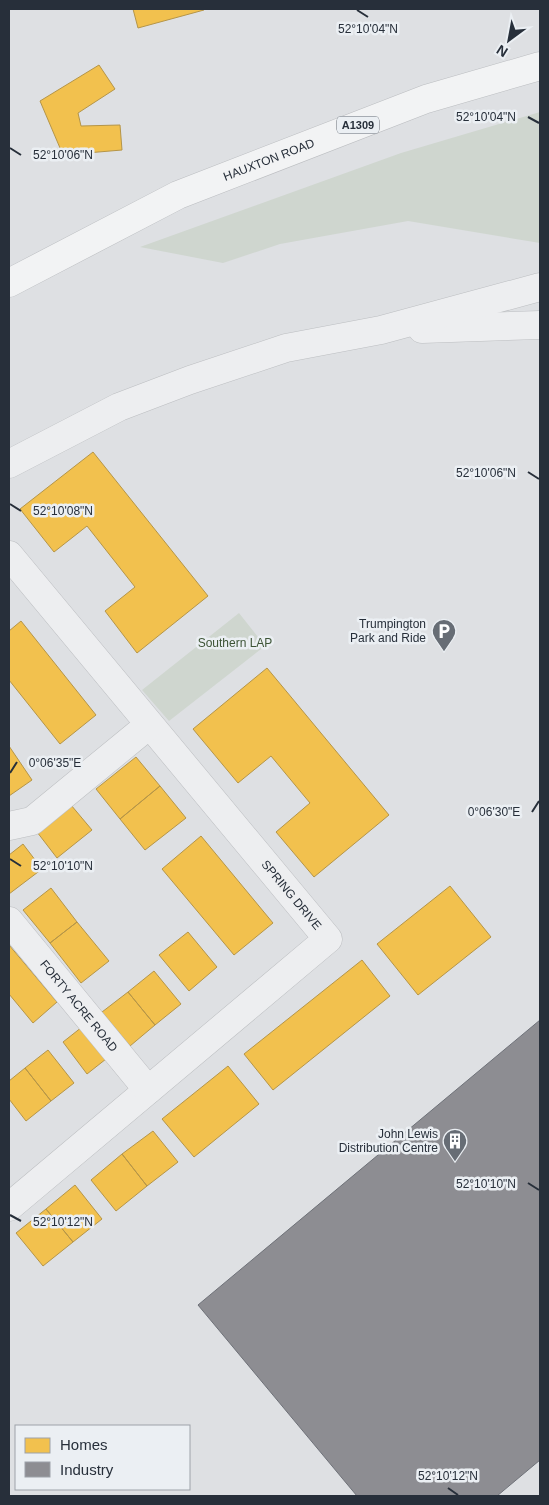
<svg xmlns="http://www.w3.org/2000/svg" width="549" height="1505" font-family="Helvetica,sans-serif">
  <rect width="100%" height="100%" fill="#dee0e3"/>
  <path fill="#cfd6cf" d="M 540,112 L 540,243 L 408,221 L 280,244 L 223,263 L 140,247 L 401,153 Z
    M 239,613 L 265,646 L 169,721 L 142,690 Z"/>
  <path fill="#f2c14e" stroke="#b59548" d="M 133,9 L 203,9 L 204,10 L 138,28 Z
    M 99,65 L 115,89 L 78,113 L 81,126 L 120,125 L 122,150 L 63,155 L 40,101 Z
    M 93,452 L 208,596 L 137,653 L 105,611 L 135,587 L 87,526 L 54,552 L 20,509 Z
    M 21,621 L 96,715 L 60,744 L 9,680 L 9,631 Z
    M 267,668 L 389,815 L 314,877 L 276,832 L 310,803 L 271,756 L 238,783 L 193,729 Z
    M 9,746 L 32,780 L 9,796 Z
    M 136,757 L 160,786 L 120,819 L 96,789 Z
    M 160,786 L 186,818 L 145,850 L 120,819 Z
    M 71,805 L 92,830 L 57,858 L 37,832 Z
    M 201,836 L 273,923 L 234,955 L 162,869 Z
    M 23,844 L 42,869 L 9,894 L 9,855 Z
    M 450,886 L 491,937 L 418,995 L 377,944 Z
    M 51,888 L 77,922 L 50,943 L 23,910 Z
    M 77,922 L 109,961 L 81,983 L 50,943 Z
    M 188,932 L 217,967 L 189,991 L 159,955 Z
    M 9,945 L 57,1002 L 33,1023 L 9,994 Z
    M 362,960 L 390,996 L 273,1090 L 244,1054 Z
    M 154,971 L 181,1004 L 155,1025 L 128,992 Z
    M 128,992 L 155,1025 L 130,1046 L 102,1012 Z
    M 82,1027 L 106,1059 L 87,1074 L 63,1042 Z
    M 48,1050 L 74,1083 L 51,1101 L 25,1068 Z
    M 228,1066 L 259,1104 L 194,1157 L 162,1119 Z
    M 25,1068 L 51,1101 L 26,1121 L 9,1099 L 9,1081 Z
    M 153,1131 L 178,1162 L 147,1186 L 122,1154 Z
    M 122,1154 L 147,1186 L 116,1211 L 91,1180 Z
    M 75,1185 L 102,1219 L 73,1242 L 46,1209 Z
    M 46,1209 L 73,1242 L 43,1266 L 16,1233 Z"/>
  <path fill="#8d8d92" stroke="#6e7178" d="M 540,1020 L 540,1460 L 497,1496 L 357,1496 L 198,1305 Z"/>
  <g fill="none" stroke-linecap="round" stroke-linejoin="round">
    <g stroke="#bcbec1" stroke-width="29">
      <g id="minor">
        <path d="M 422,329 L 540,325"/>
        <path d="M 9,464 L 119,407 L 190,380 L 286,348 L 381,330 L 540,287"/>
        <path id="s1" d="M 9,555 L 328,939 L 9,1207"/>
        <path d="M 9,826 L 32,821 L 149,725"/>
        <path id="s2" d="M 9,921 L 148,1090"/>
      </g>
    </g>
    <g stroke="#bbbdc0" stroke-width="29">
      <g id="major">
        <path id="s3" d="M 9,283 L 178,195 L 426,99 L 540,66"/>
      </g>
    </g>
    <use href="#minor" stroke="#edeef0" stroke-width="28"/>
    <use href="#major" stroke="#f2f3f4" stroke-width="28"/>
  </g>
  <path fill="none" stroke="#272f3a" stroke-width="2" d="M 357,10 L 368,17M 528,117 L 539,123M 10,148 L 21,155M 528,472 L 539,479M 10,504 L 21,511M 10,773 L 17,762M 532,812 L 539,801M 10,859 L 21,866M 528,1183 L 539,1190M 10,1215 L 21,1221M 448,1488 L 458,1495"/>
  <defs>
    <g id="parking-pin" transform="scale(1.25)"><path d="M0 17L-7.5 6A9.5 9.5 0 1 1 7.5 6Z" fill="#676d75" stroke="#ebeff3"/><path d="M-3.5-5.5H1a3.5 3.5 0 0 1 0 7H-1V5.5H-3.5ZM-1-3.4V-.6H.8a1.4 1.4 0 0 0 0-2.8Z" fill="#fff"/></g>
    <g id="building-pin" transform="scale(1.25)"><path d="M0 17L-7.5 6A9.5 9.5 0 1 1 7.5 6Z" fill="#676d75" stroke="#ebeff3"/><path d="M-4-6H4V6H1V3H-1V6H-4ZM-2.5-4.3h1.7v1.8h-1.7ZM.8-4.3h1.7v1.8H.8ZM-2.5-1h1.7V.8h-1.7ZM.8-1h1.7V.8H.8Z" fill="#fff"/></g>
  </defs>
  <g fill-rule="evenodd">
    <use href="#parking-pin" x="444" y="631"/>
    <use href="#building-pin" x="455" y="1141"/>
  </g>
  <g text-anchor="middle" stroke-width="5" stroke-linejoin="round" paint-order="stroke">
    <rect fill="#ebeff3" stroke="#626972" stroke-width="1" x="337" y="116.5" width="42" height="17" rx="4"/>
    <g font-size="11" font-weight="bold" fill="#272f3a">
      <text x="358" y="129">A1309</text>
    </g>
    <g font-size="12" fill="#272f3a" stroke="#ebeff3">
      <text dy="4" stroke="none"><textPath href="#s3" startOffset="288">HAUXTON ROAD</textPath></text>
      <text dy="4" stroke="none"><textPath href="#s1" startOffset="442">SPRING DRIVE</textPath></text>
      <text dy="4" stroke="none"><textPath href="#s2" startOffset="110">FORTY ACRE ROAD</textPath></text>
    </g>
    <g font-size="12" fill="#272f3a" stroke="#ebeff3" text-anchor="end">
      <text x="426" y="628">Trumpington<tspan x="426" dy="14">Park and Ride</tspan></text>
      <text x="438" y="1138">John Lewis<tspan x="438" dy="14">Distribution Centre</tspan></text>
    </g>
    <g font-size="12" fill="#3d5436" stroke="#ebeff3">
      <text x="235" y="647">Southern LAP</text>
    </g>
  </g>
  <g font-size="12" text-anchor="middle" fill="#272f3a" stroke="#ebeff3" stroke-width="5" stroke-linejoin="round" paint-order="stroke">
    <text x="368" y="33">52°10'04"N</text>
    <text x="486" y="121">52°10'04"N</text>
    <text x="63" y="159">52°10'06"N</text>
    <text x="486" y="477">52°10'06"N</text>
    <text x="63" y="515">52°10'08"N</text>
    <text x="55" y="767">0°06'35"E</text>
    <text x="494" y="816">0°06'30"E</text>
    <text x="63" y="870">52°10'10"N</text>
    <text x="486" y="1188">52°10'10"N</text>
    <text x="63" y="1226">52°10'12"N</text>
    <text x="448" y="1480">52°10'12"N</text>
  </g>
  <rect width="549" height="1505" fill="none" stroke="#272f3a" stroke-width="20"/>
  <rect x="15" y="1425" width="175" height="65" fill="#ebeff3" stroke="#9da2a9"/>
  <rect x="25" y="1438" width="25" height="15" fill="#f2c14e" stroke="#9da2a9"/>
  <text x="60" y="1450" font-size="15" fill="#272f3a">Homes</text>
  <rect x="25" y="1462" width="25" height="15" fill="#8d8d92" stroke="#9da2a9"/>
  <text x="60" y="1475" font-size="15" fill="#272f3a">Industry</text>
  <g transform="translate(509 40) rotate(212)" stroke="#ebeff3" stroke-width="4" paint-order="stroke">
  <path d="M0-4L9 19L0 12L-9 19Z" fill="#272f3a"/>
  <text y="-8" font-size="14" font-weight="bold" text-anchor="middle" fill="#272f3a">N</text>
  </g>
</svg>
